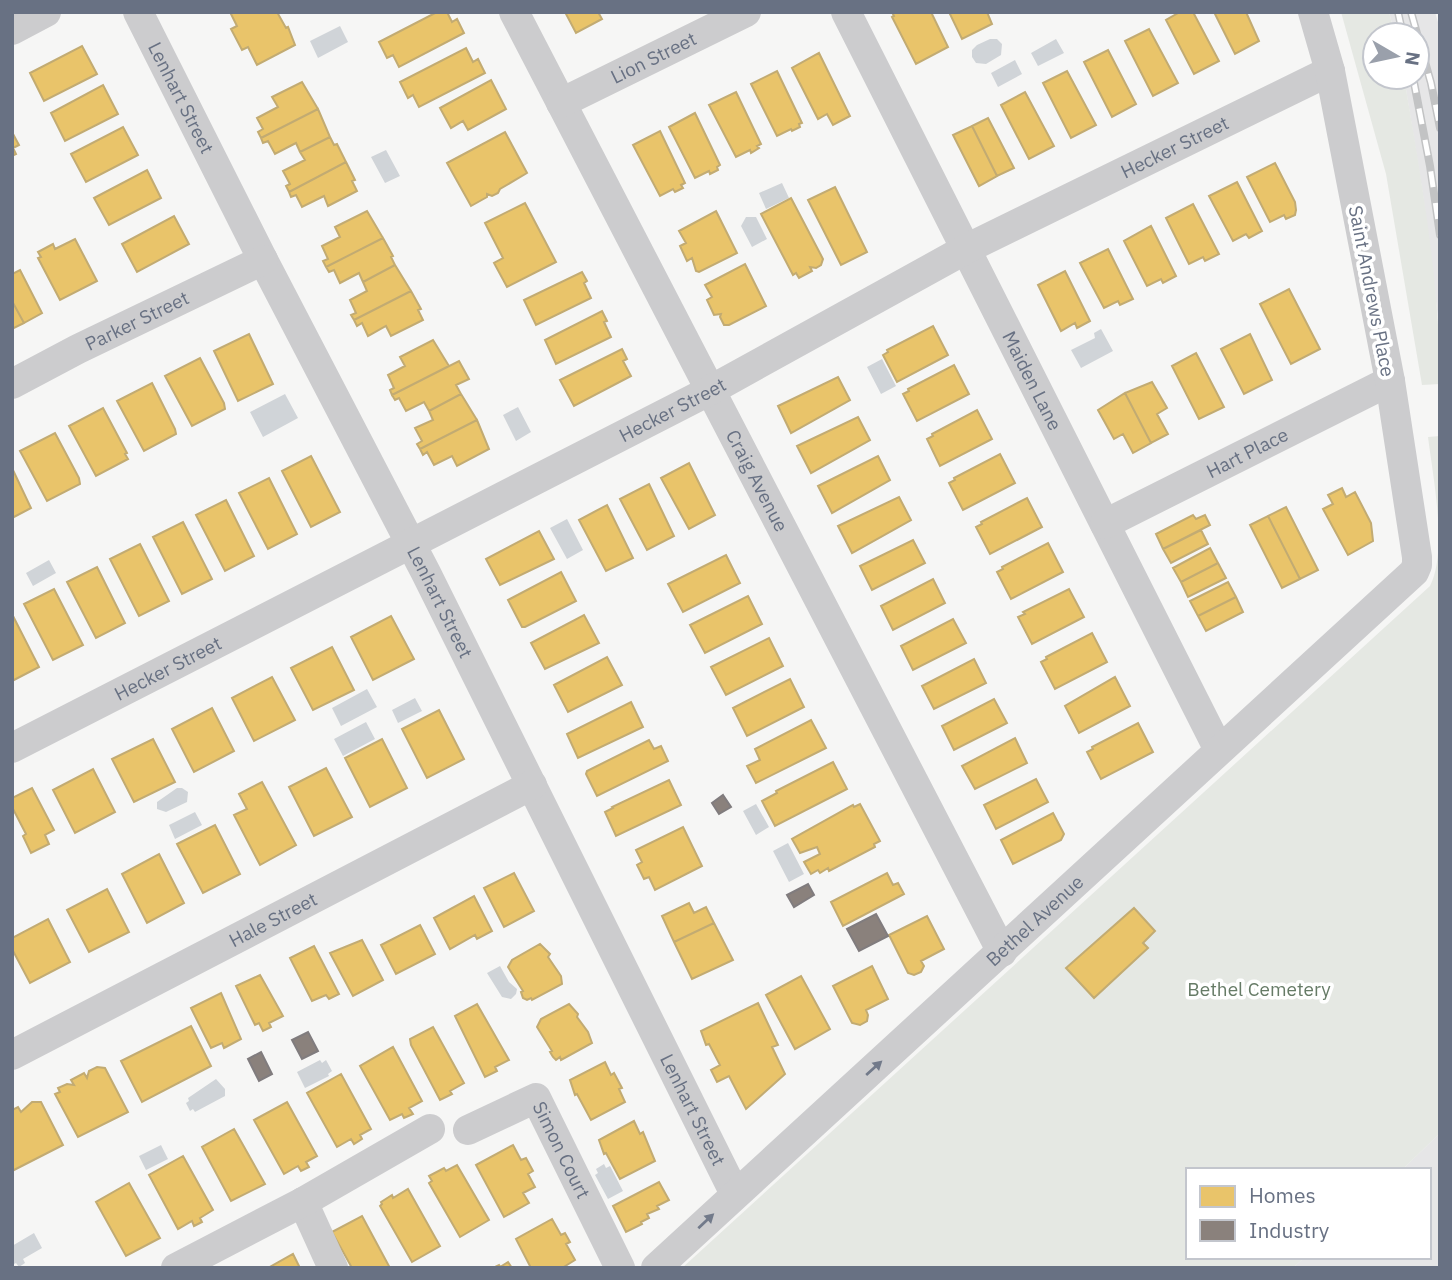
<svg xmlns="http://www.w3.org/2000/svg" width="1452" height="1280" font-family="'IBM Plex Sans',sans-serif">
  <rect width="100%" height="100%" fill="#f6f6f5"/>
  <path fill="#e6e6e7" d="M 1389,12 L 1435,12 L 1440,29 L 1440,334 L 1423,195 L 1404,77 L 1417,77 L 1417,35 L 1395,35 Z
    M 1440,1133 L 1440,1268 L 1293,1268 L 1305,1257 L 1429,1257 L 1429,1170 L 1402,1170 Z"/>
  <path fill="#e5e8e3" d="M 1341,12 L 1389,12 L 1395,35 L 1375,35 L 1375,77 L 1404,77 C 1421,178 1440,281 1440,384 L 1422,385 L 1386,174 Z
    M 1440,436 L 1440,1133 L 1402,1170 L 1188,1170 L 1188,1257 L 1305,1257 L 1293,1268 L 682,1268 L 1430,586 C 1448,551 1433,477 1428,437 Z"/>
  <path fill="#d0d4d8" d="M 340,26 L 348,42 L 318,58 L 310,41 Z
    M 990,39 L 997,39 L 1002,44 L 1001,55 L 986,64 L 976,63 L 972,57 L 972,50 L 977,45 Z
    M 1056,39 L 1064,53 L 1038,66 L 1031,53 Z
    M 1015,60 L 1022,74 L 998,87 L 991,73 Z
    M 386,150 L 400,176 L 385,183 L 371,157 Z
    M 782,183 L 789,198 L 766,209 L 759,193 Z
    M 746,217 L 756,217 L 767,239 L 752,247 L 741,226 Z
    M 1101,329 L 1113,351 L 1081,368 L 1071,350 L 1095,338 L 1094,333 Z
    M 882,359 L 896,386 L 881,394 L 867,367 Z
    M 285,394 L 298,418 L 263,437 L 250,412 Z
    M 518,407 L 531,432 L 516,441 L 503,415 Z
    M 567,519 L 583,550 L 567,559 L 550,528 Z
    M 49,560 L 56,573 L 33,586 L 26,573 Z
    M 367,689 L 377,707 L 341,726 L 332,708 Z
    M 415,698 L 422,711 L 398,723 L 392,710 Z
    M 366,722 L 375,739 L 343,756 L 334,739 Z
    M 177,788 L 182,788 L 188,792 L 187,802 L 166,812 L 157,809 L 157,802 Z
    M 756,804 L 769,827 L 756,835 L 743,811 Z
    M 195,812 L 202,825 L 175,839 L 169,825 Z
    M 788,843 L 804,874 L 789,882 L 773,851 Z
    M 500,966 L 509,982 L 517,989 L 516,994 L 511,999 L 502,997 L 487,973 Z
    M 320,1060 L 322,1063 L 326,1060 L 332,1071 L 328,1074 L 329,1076 L 305,1088 L 297,1072 Z
    M 216,1079 L 225,1089 L 225,1096 L 195,1112 L 193,1109 L 190,1111 L 186,1103 L 189,1101 L 188,1098 Z
    M 161,1145 L 168,1159 L 146,1170 L 139,1156 Z
    M 604,1164 L 606,1168 L 610,1166 L 623,1191 L 608,1199 L 595,1175 L 598,1173 L 596,1169 Z
    M 34,1233 L 42,1248 L 23,1259 L 25,1263 L 19,1267 L 16,1263 L 14,1264 L 12,1246 Z"/>
  <path fill="#e9c46a" stroke="#c2ab72" stroke-width="2" d="M 230,12 L 277,12 L 286,28 L 288,27 L 295,45 L 257,65 L 248,47 L 242,50 L 231,29 L 237,26 Z
    M 437,12 L 447,12 L 452,22 L 457,19 L 464,33 L 399,67 L 393,55 L 387,58 L 379,42 Z
    M 565,12 L 598,12 L 602,19 L 576,33 Z
    M 892,12 L 931,12 L 948,47 L 916,64 L 892,17 L 894,16 Z
    M 949,12 L 987,12 L 992,24 L 962,39 Z
    M 1180,12 L 1193,12 L 1219,61 L 1194,74 L 1166,20 Z
    M 1214,12 L 1246,12 L 1259,41 L 1235,54 Z
    M 1149,29 L 1178,83 L 1153,96 L 1125,41 Z
    M 82,46 L 97,74 L 44,101 L 30,73 Z
    M 466,48 L 473,62 L 478,59 L 485,73 L 419,107 L 413,95 L 408,98 L 400,82 Z
    M 1108,50 L 1136,104 L 1112,117 L 1084,62 Z
    M 819,53 L 850,116 L 833,125 L 827,114 L 818,119 L 792,68 Z
    M 777,71 L 802,123 L 799,124 L 800,127 L 792,131 L 791,129 L 777,136 L 751,84 Z
    M 1067,71 L 1096,125 L 1071,138 L 1043,83 Z
    M 491,80 L 506,109 L 468,130 L 463,121 L 451,128 L 440,108 Z
    M 302,82 L 318,109 L 261,138 L 258,132 L 263,129 L 257,118 L 278,107 L 272,97 Z
    M 103,85 L 118,114 L 65,141 L 51,113 Z
    M 736,92 L 761,144 L 757,146 L 759,148 L 751,153 L 750,150 L 736,157 L 709,105 Z
    M 1025,92 L 1054,146 L 1029,159 L 1001,105 Z
    M 318,109 L 330,137 L 300,152 L 296,143 L 275,154 L 268,141 L 263,143 L 261,138 Z
    M 695,113 L 720,165 L 717,167 L 718,170 L 710,174 L 709,171 L 695,178 L 669,127 Z
    M 988,118 L 1014,168 L 997,176 L 972,126 Z
    M 972,126 L 997,176 L 979,186 L 953,135 Z
    M 123,127 L 138,155 L 86,182 L 71,154 Z
    M 660,131 L 685,183 L 681,185 L 683,188 L 675,192 L 673,189 L 660,196 L 633,145 Z
    M 12,132 L 19,145 L 13,148 L 16,154 L 12,156 Z
    M 505,132 L 527,173 L 500,189 L 498,193 L 492,196 L 487,194 L 487,197 L 471,206 L 447,163 Z
    M 330,137 L 334,145 L 337,144 L 346,162 L 289,192 L 286,186 L 290,184 L 283,171 L 305,160 L 300,152 Z
    M 346,162 L 355,180 L 352,181 L 357,191 L 328,206 L 324,196 L 302,207 L 296,195 L 291,197 L 289,192 Z
    M 1275,163 L 1295,202 L 1296,210 L 1295,215 L 1286,219 L 1284,215 L 1270,222 L 1247,177 Z
    M 147,170 L 161,198 L 109,225 L 94,198 Z
    M 1237,182 L 1262,231 L 1249,238 L 1246,234 L 1233,241 L 1209,196 Z
    M 835,187 L 867,252 L 841,265 L 808,200 Z
    M 791,198 L 823,259 L 821,265 L 816,268 L 810,267 L 812,271 L 799,278 L 796,273 L 793,275 L 761,214 Z
    M 525,203 L 556,262 L 507,287 L 494,263 L 503,258 L 485,223 Z
    M 1193,204 L 1219,254 L 1205,261 L 1203,257 L 1189,264 L 1166,218 Z
    M 367,211 L 383,238 L 326,267 L 323,261 L 328,259 L 322,246 L 340,237 L 335,227 Z
    M 716,211 L 737,253 L 699,272 L 696,271 L 692,258 L 687,261 L 680,246 L 686,243 L 679,231 Z
    M 174,216 L 189,244 L 137,272 L 122,244 Z
    M 1151,226 L 1176,276 L 1163,283 L 1161,279 L 1147,286 L 1124,241 Z
    M 383,238 L 393,256 L 391,257 L 395,265 L 363,282 L 359,273 L 340,283 L 334,270 L 329,272 L 326,267 Z
    M 75,239 L 97,281 L 60,300 L 38,258 L 41,257 L 38,252 L 53,244 L 55,249 Z
    M 1108,249 L 1133,299 L 1120,305 L 1118,301 L 1104,308 L 1080,263 Z
    M 745,264 L 766,306 L 729,325 L 724,325 L 720,317 L 721,314 L 714,315 L 707,300 L 712,297 L 705,285 Z
    M 395,265 L 411,291 L 354,320 L 351,315 L 356,313 L 350,300 L 367,291 L 363,282 Z
    M 20,270 L 42,313 L 24,323 L 12,301 L 12,274 Z
    M 1065,271 L 1090,321 L 1077,328 L 1075,323 L 1061,331 L 1038,285 Z
    M 582,272 L 587,281 L 584,283 L 591,298 L 536,325 L 524,300 Z
    M 1289,289 L 1320,349 L 1291,364 L 1260,304 Z
    M 411,291 L 421,309 L 418,310 L 423,320 L 391,336 L 386,326 L 368,336 L 362,323 L 357,326 L 354,320 Z
    M 12,301 L 24,323 L 12,329 Z
    M 602,311 L 607,321 L 604,322 L 611,337 L 556,364 L 545,340 Z
    M 933,326 L 948,355 L 897,382 L 883,355 L 888,352 L 887,350 Z
    M 249,334 L 273,384 L 238,401 L 214,351 Z
    M 1250,334 L 1272,380 L 1244,394 L 1221,349 Z
    M 433,340 L 449,366 L 392,395 L 390,390 L 394,388 L 388,375 L 405,366 L 400,357 Z
    M 622,349 L 627,359 L 623,361 L 631,376 L 574,406 L 560,380 Z
    M 1196,353 L 1224,407 L 1199,419 L 1172,366 Z
    M 200,358 L 224,403 L 225,409 L 192,426 L 165,376 Z
    M 459,361 L 469,379 L 456,385 L 461,394 L 429,411 L 424,402 L 406,411 L 399,398 L 395,400 L 392,395 Z
    M 954,365 L 969,394 L 917,421 L 903,394 L 909,391 L 908,389 Z
    M 838,377 L 850,400 L 791,433 L 778,406 Z
    M 1152,382 L 1167,408 L 1157,414 L 1168,434 L 1151,443 L 1125,393 Z
    M 152,383 L 175,429 L 176,434 L 144,451 L 117,401 Z
    M 1125,393 L 1151,443 L 1133,453 L 1123,434 L 1114,439 L 1098,410 Z
    M 461,394 L 477,420 L 420,449 L 417,444 L 422,441 L 415,428 L 433,420 L 429,411 Z
    M 103,408 L 127,453 L 125,454 L 128,459 L 96,476 L 69,426 Z
    M 977,410 L 992,439 L 940,466 L 927,439 L 933,436 L 932,434 Z
    M 858,417 L 870,440 L 811,473 L 797,446 Z
    M 477,420 L 489,449 L 457,466 L 452,456 L 434,465 L 427,452 L 423,455 L 420,449 Z
    M 55,433 L 79,478 L 80,484 L 47,501 L 20,451 Z
    M 1000,454 L 1015,483 L 963,510 L 949,483 L 955,480 L 954,478 Z
    M 311,456 L 340,512 L 311,527 L 282,471 Z
    M 878,456 L 890,480 L 832,513 L 818,486 Z
    M 689,463 L 715,515 L 689,529 L 661,478 Z
    M 12,468 L 31,508 L 12,518 Z
    M 269,478 L 297,534 L 268,549 L 239,493 Z
    M 649,484 L 674,536 L 647,550 L 620,499 Z
    M 1342,488 L 1346,497 L 1355,492 L 1371,523 L 1373,541 L 1348,555 L 1323,509 L 1333,504 L 1328,495 Z
    M 899,497 L 911,520 L 852,553 L 838,526 Z
    M 1027,498 L 1042,527 L 990,554 L 976,527 L 982,524 L 981,522 Z
    M 226,500 L 254,556 L 225,571 L 196,515 Z
    M 607,505 L 633,558 L 606,571 L 579,520 Z
    M 1286,507 L 1318,570 L 1300,579 L 1268,516 Z
    M 1193,515 L 1196,519 L 1205,515 L 1210,525 L 1163,549 L 1156,534 Z
    M 1268,516 L 1300,579 L 1282,588 L 1250,525 Z
    M 183,522 L 212,579 L 182,594 L 153,537 Z
    M 1201,530 L 1208,544 L 1171,563 L 1163,549 Z
    M 539,531 L 554,559 L 500,585 L 486,559 Z
    M 913,540 L 925,563 L 872,590 L 860,566 Z
    M 1048,543 L 1063,572 L 1011,599 L 997,572 L 1003,569 L 1002,567 Z
    M 140,544 L 169,601 L 139,616 L 110,559 Z
    M 1210,548 L 1218,563 L 1181,582 L 1173,568 Z
    M 726,555 L 740,583 L 683,612 L 668,584 Z
    M 1218,563 L 1226,578 L 1188,597 L 1181,582 Z
    M 97,567 L 125,623 L 96,638 L 67,582 Z
    M 561,572 L 576,601 L 525,627 L 522,627 L 508,600 Z
    M 933,579 L 945,603 L 893,630 L 881,606 Z
    M 1228,582 L 1236,597 L 1198,616 L 1190,601 Z
    M 54,589 L 83,645 L 53,660 L 24,604 Z
    M 1069,589 L 1084,617 L 1032,644 L 1018,617 L 1025,614 L 1023,612 Z
    M 748,596 L 762,624 L 705,653 L 690,625 Z
    M 1236,597 L 1243,612 L 1206,631 L 1198,616 Z
    M 12,614 L 39,667 L 12,681 Z
    M 584,615 L 599,643 L 545,669 L 531,643 Z
    M 391,616 L 414,659 L 373,680 L 351,637 Z
    M 953,619 L 966,643 L 913,670 L 901,646 Z
    M 1092,633 L 1107,662 L 1055,689 L 1041,662 L 1047,659 L 1046,657 Z
    M 769,638 L 783,666 L 726,695 L 711,667 Z
    M 332,647 L 354,690 L 313,710 L 291,668 Z
    M 607,657 L 622,685 L 568,712 L 554,685 Z
    M 974,659 L 986,683 L 934,709 L 922,686 Z
    M 272,677 L 295,720 L 254,741 L 232,698 Z
    M 1115,677 L 1130,706 L 1079,733 L 1065,706 Z
    M 790,679 L 804,707 L 747,736 L 733,708 Z
    M 994,699 L 1007,723 L 954,750 L 942,726 Z
    M 631,702 L 643,727 L 578,758 L 567,734 Z
    M 212,708 L 234,751 L 194,772 L 172,729 Z
    M 439,710 L 464,759 L 427,778 L 402,729 Z
    M 811,720 L 826,748 L 756,783 L 747,766 L 760,760 L 755,749 Z
    M 1138,723 L 1153,752 L 1101,779 L 1087,752 L 1093,749 L 1092,747 Z
    M 1015,738 L 1027,763 L 975,789 L 962,766 Z
    M 153,739 L 175,782 L 134,802 L 112,759 Z
    M 382,739 L 407,788 L 370,807 L 345,758 Z
    M 649,740 L 654,749 L 661,746 L 668,761 L 597,796 L 586,774 L 587,771 Z
    M 833,762 L 847,789 L 775,826 L 762,801 L 777,793 L 776,791 Z
    M 326,768 L 352,817 L 314,836 L 289,787 Z
    M 93,769 L 115,812 L 75,833 L 53,790 Z
    M 1036,779 L 1048,802 L 996,829 L 984,805 Z
    M 669,780 L 681,805 L 616,836 L 605,812 L 613,808 L 612,807 Z
    M 262,782 L 296,845 L 260,865 L 234,815 L 247,809 L 239,794 Z
    M 32,788 L 54,830 L 45,835 L 49,844 L 31,853 L 23,836 L 26,834 L 12,807 L 12,798 Z
    M 860,804 L 880,841 L 874,844 L 875,847 L 829,871 L 828,868 L 820,873 L 818,870 L 811,874 L 804,862 L 820,854 L 817,847 L 800,853 L 792,839 L 853,805 L 854,807 Z
    M 1053,813 L 1064,834 L 1061,840 L 1013,864 L 1001,840 Z
    M 215,825 L 240,874 L 203,893 L 177,844 Z
    M 683,827 L 702,866 L 655,890 L 649,877 L 644,879 L 637,865 L 642,862 L 636,850 Z
    M 159,854 L 184,903 L 147,923 L 122,874 Z
    M 514,873 L 534,911 L 504,927 L 484,888 Z
    M 887,873 L 893,885 L 898,883 L 904,894 L 843,926 L 831,902 Z
    M 107,889 L 129,932 L 89,952 L 67,910 Z
    M 474,896 L 492,931 L 477,939 L 475,935 L 450,949 L 434,918 Z
    M 689,903 L 694,913 L 706,907 L 714,923 L 674,942 L 662,916 Z
    M 1134,908 L 1155,931 L 1143,943 L 1148,948 L 1094,998 L 1066,968 Z
    M 927,916 L 944,949 L 921,961 L 924,966 L 921,972 L 914,975 L 908,973 L 889,935 Z
    M 48,919 L 70,962 L 30,983 L 12,949 L 12,938 Z
    M 714,923 L 733,960 L 692,979 L 674,942 Z
    M 420,925 L 435,954 L 396,974 L 381,945 Z
    M 362,940 L 383,980 L 353,996 L 330,953 Z
    M 540,944 L 550,954 L 548,957 L 561,976 L 562,984 L 532,1000 L 531,998 L 527,1000 L 523,998 L 521,992 L 523,991 L 508,967 L 512,960 Z
    M 314,946 L 339,994 L 329,999 L 326,995 L 312,1001 L 290,958 Z
    M 872,966 L 888,999 L 866,1010 L 868,1015 L 867,1021 L 860,1025 L 852,1023 L 833,986 Z
    M 260,975 L 283,1016 L 269,1023 L 271,1027 L 263,1031 L 259,1023 L 255,1025 L 236,986 Z
    M 801,976 L 830,1029 L 795,1049 L 766,995 Z
    M 221,993 L 241,1039 L 224,1048 L 222,1043 L 211,1048 L 191,1008 Z
    M 758,1003 L 778,1045 L 772,1047 L 785,1074 L 746,1109 L 729,1076 L 717,1082 L 711,1070 L 720,1065 L 709,1044 L 706,1045 L 701,1031 Z
    M 477,1004 L 509,1060 L 495,1067 L 497,1071 L 485,1077 L 455,1016 Z
    M 569,1004 L 578,1014 L 577,1017 L 588,1032 L 592,1043 L 561,1060 L 560,1057 L 556,1060 L 553,1057 L 550,1052 L 552,1051 L 537,1027 L 541,1019 Z
    M 191,1026 L 211,1066 L 142,1102 L 121,1061 Z
    M 433,1027 L 464,1083 L 450,1091 L 452,1094 L 440,1100 L 411,1045 L 410,1039 Z
    M 393,1047 L 422,1101 L 409,1108 L 413,1114 L 404,1118 L 402,1114 L 390,1120 L 360,1066 Z
    M 605,1062 L 611,1075 L 614,1073 L 622,1088 L 619,1089 L 625,1102 L 591,1120 L 577,1094 L 575,1095 L 570,1080 Z
    M 97,1067 L 105,1068 L 128,1112 L 78,1137 L 55,1094 L 60,1092 L 58,1088 L 67,1084 L 74,1085 L 71,1080 L 84,1073 L 87,1078 L 89,1071 Z
    M 341,1074 L 371,1129 L 360,1135 L 362,1139 L 354,1144 L 351,1139 L 337,1147 L 307,1093 Z
    M 32,1102 L 41,1102 L 63,1145 L 12,1171 L 12,1110 L 18,1107 L 21,1112 Z
    M 287,1102 L 317,1156 L 306,1162 L 309,1167 L 301,1171 L 298,1166 L 284,1174 L 254,1120 Z
    M 634,1121 L 640,1134 L 643,1132 L 655,1161 L 620,1179 L 606,1153 L 604,1154 L 599,1140 Z
    M 234,1129 L 265,1184 L 231,1201 L 202,1147 Z
    M 513,1145 L 521,1160 L 526,1158 L 533,1171 L 528,1174 L 535,1187 L 523,1193 L 529,1203 L 504,1217 L 476,1165 Z
    M 183,1156 L 213,1210 L 200,1218 L 202,1222 L 194,1226 L 192,1221 L 178,1229 L 149,1175 Z
    M 457,1165 L 489,1220 L 460,1237 L 429,1183 L 432,1181 L 429,1176 L 444,1168 L 446,1171 Z
    M 659,1182 L 669,1200 L 657,1206 L 659,1209 L 647,1214 L 649,1218 L 641,1222 L 642,1224 L 626,1232 L 613,1206 Z
    M 129,1183 L 160,1238 L 126,1256 L 96,1202 Z
    M 408,1189 L 440,1246 L 412,1262 L 380,1206 L 382,1204 L 381,1202 L 392,1195 L 393,1198 Z
    M 362,1216 L 390,1268 L 352,1268 L 332,1232 Z
    M 552,1219 L 561,1235 L 565,1233 L 570,1242 L 566,1244 L 575,1260 L 562,1268 L 531,1268 L 516,1239 Z
    M 293,1254 L 300,1268 L 268,1268 Z
    M 508,1262 L 512,1268 L 493,1268 L 499,1265 L 500,1267 Z"/>
  <path fill="#8a817c" stroke="#807c7e" stroke-width="2" d="M 723,795 L 731,807 L 719,814 L 712,803 Z
    M 808,884 L 814,895 L 794,907 L 787,895 Z
    M 876,914 L 888,936 L 859,951 L 847,929 Z
    M 308,1032 L 318,1051 L 302,1059 L 292,1040 Z
    M 261,1052 L 272,1074 L 259,1081 L 248,1059 Z"/>
  <g fill="none" stroke-linecap="round" stroke-linejoin="round">
    <g stroke="#ccccce" stroke-width="30">
      <path id="s1" d="M 138,12 L 263,260 L 426,573 L 735,1194"/>
      <path id="s2" d="M 514,12 L 1002,952"/>
      <path id="s3" d="M 846,12 L 1219,750"/>
      <path d="M 12,30 L 46,12"/>
      <path id="s4" d="M 561,103 L 746,12"/>
      <path id="s5" d="M 12,384 L 78,349 L 263,260"/>
      <path id="s6" d="M 1105,524 L 1390,381"/>
      <path id="s7" d="M 12,748 L 709,391 L 966,249 L 1330,71"/>
      <path id="s8" d="M 12,1055 L 532,785"/>
      <path id="s9" d="M 468,1130 L 536,1098 L 620,1268"/>
      <path d="M 303,1202 L 333,1268"/>
      <path d="M 176,1268 L 303,1202 L 430,1129"/>
      <path id="s10" d="M 656,1268 L 1414,572 L 1417,565 L 1417,557 L 1390,381 L 1330,71 L 1313,12"/>
    </g>
    <g stroke="#c2c3c4" stroke-width="8">
      <path id="rail" d="M 1398,12 L 1403,35
        M 1411,12 L 1431,83 L 1440,128
        M 1413,77 L 1430,166 L 1440,235"/>
    </g>
    <use href="#rail" stroke="#fff" stroke-width="5" stroke-dasharray="16" stroke-linecap="butt"/>
  </g>
  <defs><path id="oneway-solid" d="M-6-.8H1V-3.2L6.5 0L1 3.2V.8H-6Z" transform="scale(1.75)"/></defs>
  <g fill="#727a8a">
    <use href="#oneway-solid" transform="translate(874 1068) rotate(-42)"/>
    <use href="#oneway-solid" transform="translate(706 1221) rotate(-43)"/>
  </g>
  <g text-anchor="middle" stroke-width="7" stroke-linejoin="round" paint-order="stroke">
    <g font-size="19" fill="#687183" stroke="#fff">
      <text dy="7" stroke="none"><textPath href="#s4" startOffset="103">Lion Street</textPath></text>
      <text dy="7" stroke="none"><textPath href="#s1" startOffset="96">Lenhart Street</textPath></text>
      <text dy="7" stroke="none"><textPath href="#s7" startOffset="1309">Hecker Street</textPath></text>
      <text transform="translate(1372 291) rotate(79)" y="7">Saint Andrews Place</text>
      <text dy="7" stroke="none"><textPath href="#s5" startOffset="140">Parker Street</textPath></text>
      <text dy="7" stroke="none"><textPath href="#s3" startOffset="413">Maiden Lane</textPath></text>
      <text dy="7" stroke="none"><textPath href="#s7" startOffset="742">Hecker Street</textPath></text>
      <text dy="7" stroke="none"><textPath href="#s6" startOffset="159">Hart Place</textPath></text>
      <text dy="7" stroke="none"><textPath href="#s2" startOffset="528">Craig Avenue</textPath></text>
      <text dy="7" stroke="none"><textPath href="#s1" startOffset="663">Lenhart Street</textPath></text>
      <text dy="7" stroke="none"><textPath href="#s7" startOffset="175">Hecker Street</textPath></text>
      <text dy="7" stroke="none"><textPath href="#s8" startOffset="294">Hale Street</textPath></text>
      <text dy="7" stroke="none"><textPath href="#s10" startOffset="514">Bethel Avenue</textPath></text>
      <text dy="7" stroke="none"><textPath href="#s1" startOffset="1230">Lenhart Street</textPath></text>
      <text dy="7" stroke="none"><textPath href="#s9" startOffset="133">Simon Court</textPath></text>
    </g>
    <g font-size="19" fill="#667b66" stroke="#fff">
      <text x="1259" y="996">Bethel Cemetery</text>
    </g>
  </g>
  <rect width="1452" height="1280" fill="none" stroke="#687183" stroke-width="28"/>
  <rect x="1186" y="1168" width="245" height="91" fill="#ffffff" stroke="#c3c6cd" stroke-width="2"/>
  <rect x="1200" y="1186" width="35" height="21" fill="#e9c46a" stroke="#c3c6cd" stroke-width="2"/>
  <text x="1249" y="1203" font-size="21" fill="#687183">Homes</text>
  <rect x="1200" y="1220" width="35" height="21" fill="#8a817c" stroke="#c3c6cd" stroke-width="2"/>
  <text x="1249" y="1238" font-size="21" fill="#687183">Industry</text>
  <g transform="translate(1396 56) rotate(99)"><circle r="33" fill="#ffffff" stroke="#c3c6cd" stroke-width="2"/>
  <path d="M0-5L12 26L0 18L-12 26Z" fill="#9aa0ab"/>
  <text y="-10" font-size="19" font-weight="bold" text-anchor="middle" fill="#687183">N</text>
  </g>
</svg>
